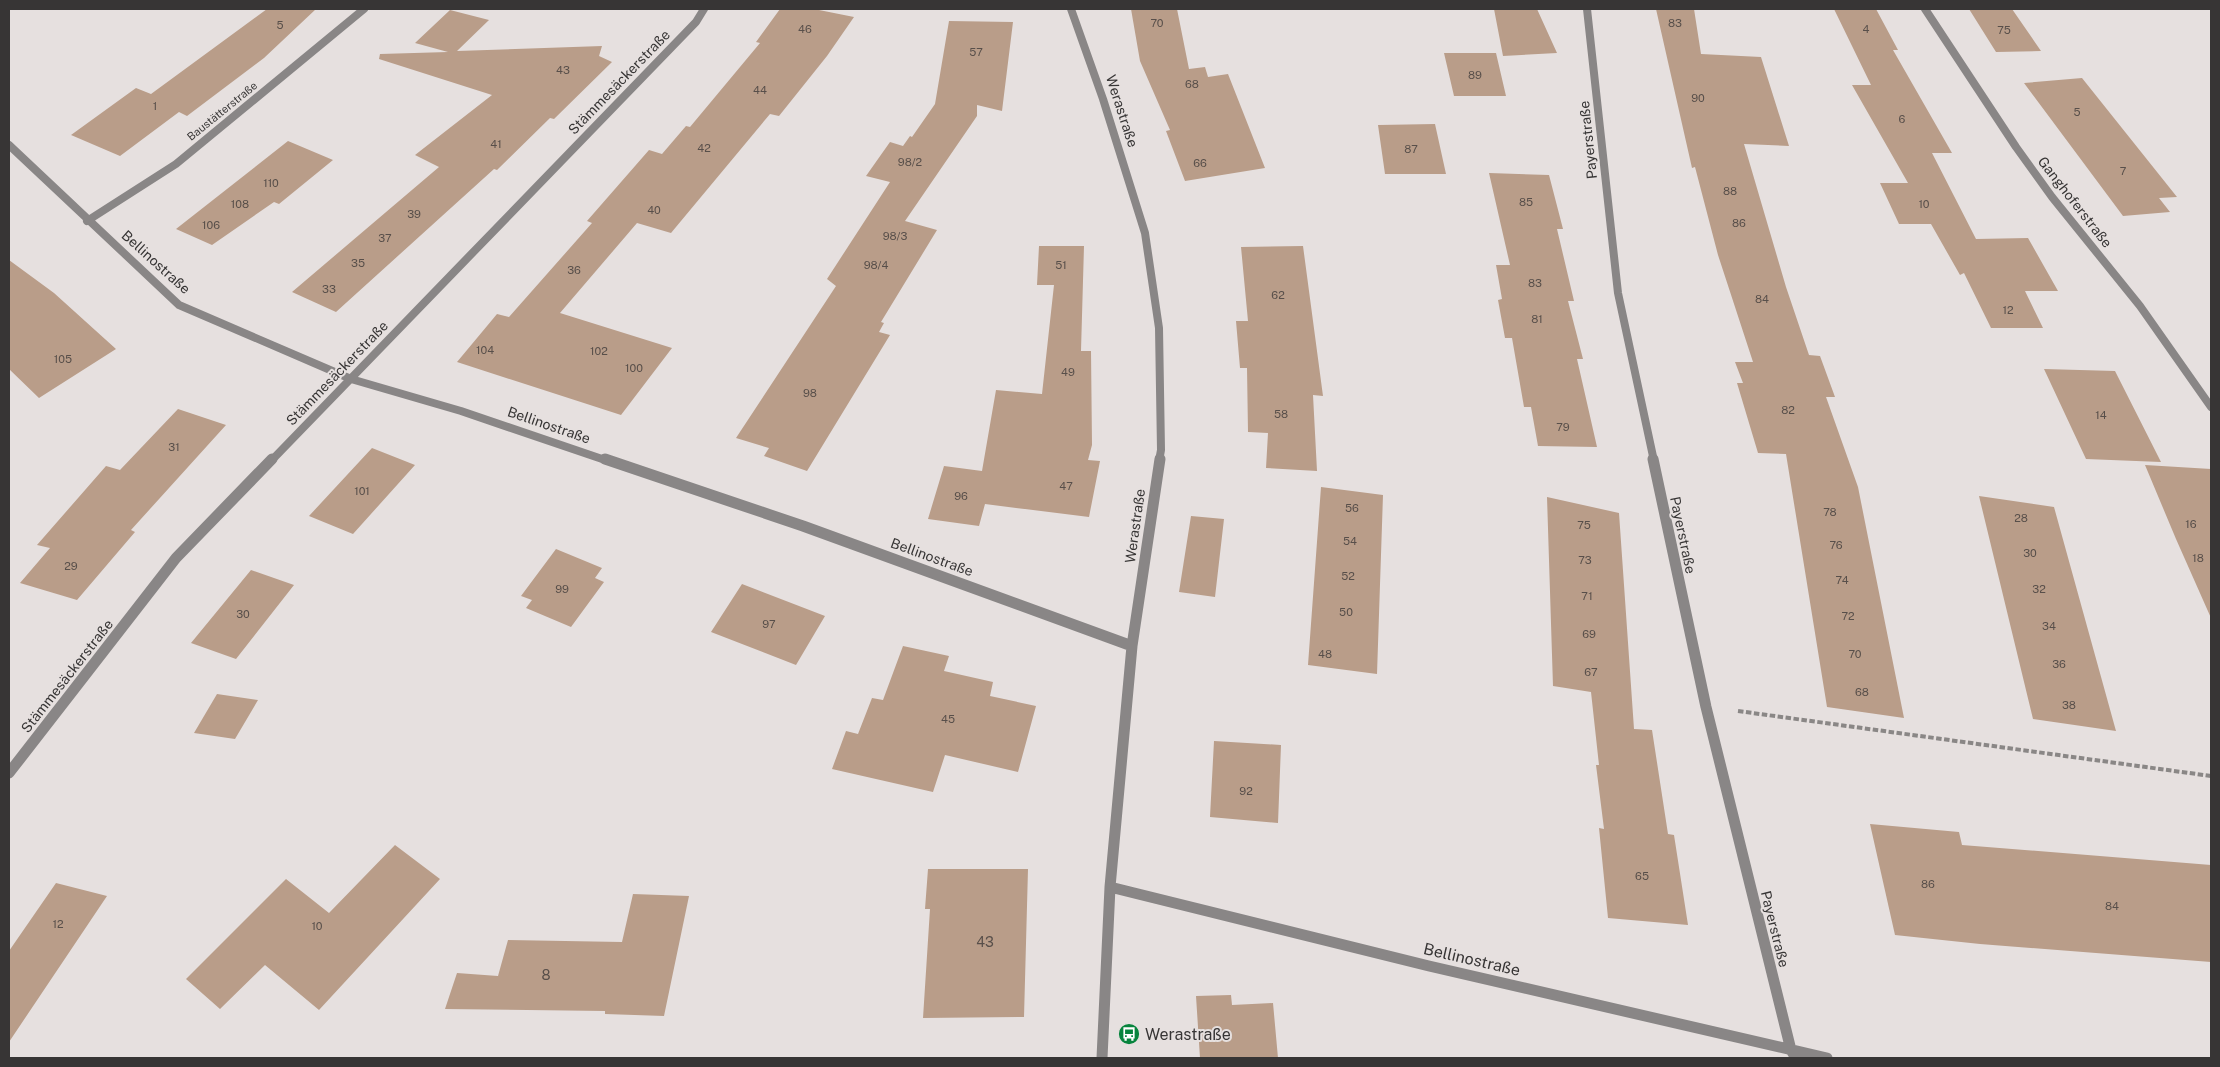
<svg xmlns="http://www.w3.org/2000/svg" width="2220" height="1067" font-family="'Public Sans',sans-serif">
  <rect width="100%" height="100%" fill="#e6e0df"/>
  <path fill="#b99d89" d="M 267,9 L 316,9 L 264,58 L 187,116 L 179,112 L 120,156 L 71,135 L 136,88 L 151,94 Z
    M 780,9 L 814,9 L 854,17 L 827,56 L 779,116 L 770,114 L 671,233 L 637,223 L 560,313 L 672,348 L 621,415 L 457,362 L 497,314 L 509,317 L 592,223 L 587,221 L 649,150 L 662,154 L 686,126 L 690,127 L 760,43 L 756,42 Z
    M 1131,9 L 1177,9 L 1189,69 L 1205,67 L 1208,77 L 1228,74 L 1265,168 L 1185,181 L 1166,131 L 1170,130 L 1140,61 Z
    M 1494,9 L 1537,9 L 1557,53 L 1503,56 Z
    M 1656,9 L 1694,9 L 1701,54 L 1761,57 L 1789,146 L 1744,144 L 1786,287 L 1809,355 L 1820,356 L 1835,397 L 1826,397 L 1858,487 L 1904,718 L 1827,707 L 1786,454 L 1758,453 L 1737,383 L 1743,383 L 1735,362 L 1753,362 L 1718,255 L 1695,167 L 1692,168 Z
    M 1834,9 L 1876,9 L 1898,50 L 1893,50 L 1952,153 L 1932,153 L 1976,239 L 2028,238 L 2058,291 L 2025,291 L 2043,328 L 1991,328 L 1964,273 L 1960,275 L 1931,224 L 1899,224 L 1880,183 L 1908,183 L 1852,85 L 1871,85 Z
    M 1969,9 L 2012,9 L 2041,51 L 1996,52 Z
    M 450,10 L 489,20 L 457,51 L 602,46 L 599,56 L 612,62 L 554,119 L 550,118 L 497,170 L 494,169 L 336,312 L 292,292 L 439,167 L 415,155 L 492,95 L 379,59 L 380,54 L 448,52 L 415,43 Z
    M 949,21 L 1013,22 L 1002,111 L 977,105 L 977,116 L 905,221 L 937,230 L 881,322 L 884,323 L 879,332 L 890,335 L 807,471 L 764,456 L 769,448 L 736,438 L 836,286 L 827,279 L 890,182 L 866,176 L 890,142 L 903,146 L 910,136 L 912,137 L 935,104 Z
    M 1444,53 L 1496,53 L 1506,96 L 1454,96 Z
    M 2082,78 L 2177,197 L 2159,198 L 2170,212 L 2123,216 L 2024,83 Z
    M 1435,124 L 1446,174 L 1385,174 L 1378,125 Z
    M 288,141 L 333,160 L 279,204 L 274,202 L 212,245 L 176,229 Z
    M 1489,173 L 1549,175 L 1563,229 L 1557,229 L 1574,301 L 1568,301 L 1583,359 L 1577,359 L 1597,447 L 1538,446 L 1531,407 L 1524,407 L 1512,338 L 1505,338 L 1498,300 L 1502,299 L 1496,265 L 1510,265 Z
    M 1039,246 L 1084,246 L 1081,351 L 1091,351 L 1092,445 L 1088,460 L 1100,461 L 1089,517 L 985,504 L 979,526 L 928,519 L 944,466 L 982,471 L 996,390 L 1042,394 L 1054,285 L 1037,285 Z
    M 1303,246 L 1323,396 L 1313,395 L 1317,471 L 1266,468 L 1268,433 L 1248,432 L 1247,368 L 1240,368 L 1236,321 L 1248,321 L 1241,247 Z
    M 9,260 L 54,293 L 116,349 L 39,398 L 9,369 Z
    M 2044,369 L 2115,371 L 2161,462 L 2086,459 Z
    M 178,409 L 226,425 L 131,530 L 135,532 L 77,600 L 20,583 L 50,548 L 37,545 L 106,466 L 120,470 Z
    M 372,448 L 415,465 L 353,534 L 309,516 Z
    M 2145,465 L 2211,469 L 2211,618 L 2176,539 Z
    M 1321,487 L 1383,495 L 1377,674 L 1308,665 Z
    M 1979,496 L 2054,507 L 2116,731 L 2033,719 Z
    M 1547,497 L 1619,513 L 1634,729 L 1652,730 L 1668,834 L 1674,835 L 1688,925 L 1608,918 L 1599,828 L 1604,829 L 1596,765 L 1599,765 L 1591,692 L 1553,686 Z
    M 1191,516 L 1224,519 L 1215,597 L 1179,592 Z
    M 556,549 L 602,568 L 595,578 L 604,582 L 571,627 L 526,608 L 532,600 L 521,596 Z
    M 251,570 L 294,585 L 236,659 L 191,643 Z
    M 742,584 L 825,616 L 796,665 L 711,632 Z
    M 903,646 L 949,656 L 944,671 L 993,682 L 990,696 L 1036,706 L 1018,772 L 945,755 L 933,792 L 832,769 L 846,731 L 858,734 L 872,698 L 883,700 Z
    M 217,694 L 258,700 L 235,739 L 194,733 Z
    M 1214,741 L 1281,745 L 1278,823 L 1210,817 Z
    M 1870,824 L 1959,832 L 1962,845 L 2211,865 L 2211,962 L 1980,944 L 1895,935 Z
    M 395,845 L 440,879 L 319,1010 L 265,965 L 220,1009 L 186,979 L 286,879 L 329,913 Z
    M 928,869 L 1028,869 L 1024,1017 L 923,1018 L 930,909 L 925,909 Z
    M 56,883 L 107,896 L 9,1042 L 9,951 Z
    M 633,894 L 689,896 L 664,1016 L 605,1014 L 605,1011 L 445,1009 L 457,973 L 498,976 L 508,940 L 622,942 Z
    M 1231,995 L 1232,1005 L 1273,1003 L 1278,1058 L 1200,1058 L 1196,996 Z"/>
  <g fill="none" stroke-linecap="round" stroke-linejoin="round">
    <path stroke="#8a8786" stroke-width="4" stroke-dasharray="5.5 2.5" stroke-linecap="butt" d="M 1738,711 L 2211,776"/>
    <path stroke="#898686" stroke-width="8" d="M 1071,9 L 1103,99 L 1145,233 L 1159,328 L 1161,450 L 1159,461
      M 1587,9 L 1618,293 L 1654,461
      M 1925,9 L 2016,147 L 2052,197 L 2140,306 L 2211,407
      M 9,145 L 179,305 L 351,379 L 461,411 L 608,461
      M 87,221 L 176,164 L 364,9
      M 271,461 L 696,22 L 704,9"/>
    <path stroke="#898686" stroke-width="11" d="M 605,459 L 803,526 L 1132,646
      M 1653,459 L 1706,707 L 1791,1050 L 1796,1058
      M 9,773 L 176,558 L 272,459
      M 1110,887 L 1429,966 L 1827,1058
      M 1102,1058 L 1110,887 L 1132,646 L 1160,459"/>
  </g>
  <defs>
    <g id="bus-disc" transform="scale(1.125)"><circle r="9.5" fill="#07843d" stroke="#e6e0df"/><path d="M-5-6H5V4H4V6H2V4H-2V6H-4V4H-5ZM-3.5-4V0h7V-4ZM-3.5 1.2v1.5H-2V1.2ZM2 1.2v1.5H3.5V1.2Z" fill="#fff"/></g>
  </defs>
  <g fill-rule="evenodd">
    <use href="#bus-disc" x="1129" y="1034"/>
  </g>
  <g text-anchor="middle" stroke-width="4" stroke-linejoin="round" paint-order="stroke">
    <g font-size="11" fill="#584f4a">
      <text x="1157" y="27">70</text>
      <text x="1675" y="27">83</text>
      <text x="280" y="29">5</text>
      <text x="805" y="33">46</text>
      <text x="1866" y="33">4</text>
      <text x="2004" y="34">75</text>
      <text x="976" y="56">57</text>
      <text x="563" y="74">43</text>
      <text x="1475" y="79">89</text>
      <text x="1192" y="88">68</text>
      <text x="760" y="94">44</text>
      <text x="1698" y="102">90</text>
      <text x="155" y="110">1</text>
      <text x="2077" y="116">5</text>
      <text x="1902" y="123">6</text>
      <text x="496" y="148">41</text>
      <text x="704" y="152">42</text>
      <text x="1411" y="153">87</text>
      <text x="910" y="166">98/2</text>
      <text x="1200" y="167">66</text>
      <text x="2123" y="175">7</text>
      <text x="271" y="187">110</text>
      <text x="1730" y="195">88</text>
      <text x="1526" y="206">85</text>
      <text x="240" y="208">108</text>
      <text x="1924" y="208">10</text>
      <text x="654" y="214">40</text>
      <text x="414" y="218">39</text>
      <text x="1739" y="227">86</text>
      <text x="211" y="229">106</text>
      <text x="895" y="240">98/3</text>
      <text x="385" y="242">37</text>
      <text x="358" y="267">35</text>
      <text x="876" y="269">98/4</text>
      <text x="1061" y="269">51</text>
      <text x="574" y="274">36</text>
      <text x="1535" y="287">83</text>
      <text x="329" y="293">33</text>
      <text x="1278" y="299">62</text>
      <text x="1762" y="303">84</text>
      <text x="2008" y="314">12</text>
      <text x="1537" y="323">81</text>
      <text x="485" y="354">104</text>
      <text x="599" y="355">102</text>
      <text x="63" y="363">105</text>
      <text x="634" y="372">100</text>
      <text x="1068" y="376">49</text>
      <text x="810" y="397">98</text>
      <text x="1788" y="414">82</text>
      <text x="1281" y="418">58</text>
      <text x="2101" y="419">14</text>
      <text x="1563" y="431">79</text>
      <text x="174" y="451">31</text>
      <text x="1066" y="490">47</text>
      <text x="362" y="495">101</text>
      <text x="961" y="500">96</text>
      <text x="1352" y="512">56</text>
      <text x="1830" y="516">78</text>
      <text x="2021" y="522">28</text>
      <text x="2191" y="528">16</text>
      <text x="1584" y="529">75</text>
      <text x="1350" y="545">54</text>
      <text x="1836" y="549">76</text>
      <text x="2030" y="557">30</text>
      <text x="2198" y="562">18</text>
      <text x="1585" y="564">73</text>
      <text x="71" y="570">29</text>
      <text x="1348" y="580">52</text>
      <text x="1842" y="584">74</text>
      <text x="562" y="593">99</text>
      <text x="2039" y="593">32</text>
      <text x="1587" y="600">71</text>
      <text x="1346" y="616">50</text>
      <text x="243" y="618">30</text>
      <text x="1848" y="620">72</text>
      <text x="769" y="628">97</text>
      <text x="2049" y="630">34</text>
      <text x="1589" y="638">69</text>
      <text x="1325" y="658">48</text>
      <text x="1855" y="658">70</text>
      <text x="2059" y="668">36</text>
      <text x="1591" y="676">67</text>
      <text x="1862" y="696">68</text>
      <text x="2069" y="709">38</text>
      <text x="948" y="723">45</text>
      <text x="1246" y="795">92</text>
      <text x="1642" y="880">65</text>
      <text x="1928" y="888">86</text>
      <text x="2112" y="910">84</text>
      <text x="58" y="928">12</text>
      <text x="317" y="930">10</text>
    </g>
    <g font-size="11" fill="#373535" stroke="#e6e0df">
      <text transform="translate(222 111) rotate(-39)" y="4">Baustätterstraße</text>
    </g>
    <g font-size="14" fill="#373535" stroke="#e6e0df">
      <text transform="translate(619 82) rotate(-46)" y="5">Stämmesäckerstraße</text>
      <text transform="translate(1122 111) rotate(72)" y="5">Werastraße</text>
      <text transform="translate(1588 140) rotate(-96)" y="5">Payerstraße</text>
      <text transform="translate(2075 202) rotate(52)" y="5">Ganghoferstraße</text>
      <text transform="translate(156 262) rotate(42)" y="5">Bellinostraße</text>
      <text transform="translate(337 373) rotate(-46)" y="5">Stämmesäckerstraße</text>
      <text transform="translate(549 425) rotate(19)" y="5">Bellinostraße</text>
      <text transform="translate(1135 526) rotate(-82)" y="5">Werastraße</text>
      <text transform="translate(1683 535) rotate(78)" y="5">Payerstraße</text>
      <text transform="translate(932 557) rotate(20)" y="5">Bellinostraße</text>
      <text transform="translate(67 676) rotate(-52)" y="5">Stämmesäckerstraße</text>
      <text transform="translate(1775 929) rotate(76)" y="5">Payerstraße</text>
    </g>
    <g font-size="14" fill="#584f4a">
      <text x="985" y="947">43</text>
      <text x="546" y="980">8</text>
    </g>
    <g font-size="16" fill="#373535" stroke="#e6e0df">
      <text transform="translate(1472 959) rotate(13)" y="6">Bellinostraße</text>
    </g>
    <g font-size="16" fill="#373535" stroke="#e6e0df" text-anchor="start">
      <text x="1145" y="1040">Werastraße</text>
    </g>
  </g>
  <rect width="2220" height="1067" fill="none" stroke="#373535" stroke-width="20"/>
</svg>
